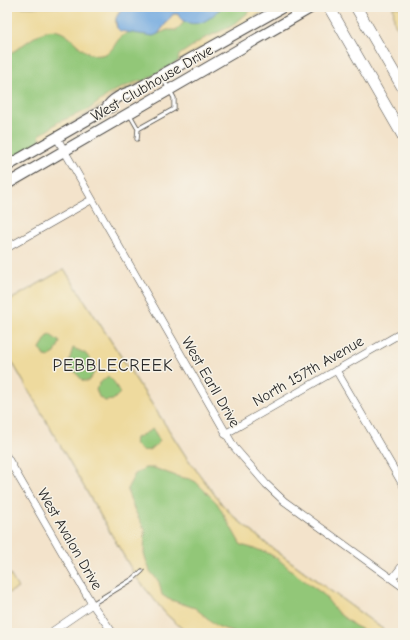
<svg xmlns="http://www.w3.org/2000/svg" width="410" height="640" font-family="'Comic Neue',sans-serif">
  <rect width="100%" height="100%" fill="#f7f3e8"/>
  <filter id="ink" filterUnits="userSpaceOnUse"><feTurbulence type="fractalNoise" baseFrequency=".025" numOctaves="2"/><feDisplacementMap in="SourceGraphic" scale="8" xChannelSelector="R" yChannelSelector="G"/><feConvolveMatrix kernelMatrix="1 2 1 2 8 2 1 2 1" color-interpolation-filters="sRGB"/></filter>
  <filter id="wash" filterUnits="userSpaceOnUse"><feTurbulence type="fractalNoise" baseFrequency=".012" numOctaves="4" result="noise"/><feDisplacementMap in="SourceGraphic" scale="16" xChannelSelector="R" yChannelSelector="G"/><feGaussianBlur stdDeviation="0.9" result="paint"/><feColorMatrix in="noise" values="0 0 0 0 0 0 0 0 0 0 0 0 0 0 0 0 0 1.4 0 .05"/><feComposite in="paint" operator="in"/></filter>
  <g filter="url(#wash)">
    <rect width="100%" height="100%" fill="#f3e3cb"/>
    <path fill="#92c778" stroke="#5e7952" d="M 7,7 L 272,7 L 128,90 L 111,96 L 99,107 L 7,161 Z
      M 64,269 L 187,458 L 221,503 L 234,517 L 268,545 L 388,633 L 187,633 L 166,614 L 136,577 L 7,353 L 7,302 Z"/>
    <path fill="#eeda9e" stroke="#8c8264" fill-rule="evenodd" d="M 7,7 L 123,7 C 118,14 113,19 117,28 L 131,32 C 112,37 118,52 101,55 C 79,59 71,25 47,31 C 32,36 21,48 7,55 Z
      M 255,7 L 272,7 L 178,61 L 179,55 L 203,39 L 232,26 Z
      M 393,7 L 403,7 L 403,31 C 391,26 395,18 393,7 Z
      M 173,14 L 178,14 L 184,22 L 177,30 L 167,30 L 158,34 Z
      M 141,80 L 142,82 L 111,96 L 102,105 L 41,141 L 39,135 L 48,130 L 58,122 L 88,110 L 112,92 Z
      M 64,269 L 187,458 L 221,503 L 234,517 L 268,545 L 388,633 L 370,633 L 355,626 L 338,613 L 323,594 L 298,576 L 278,559 L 266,552 L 241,545 L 217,503 L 196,482 L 190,479 L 179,477 L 154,468 L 145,468 L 135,474 L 128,487 L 128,493 L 134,509 L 145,530 L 144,554 L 150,571 L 159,582 L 162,595 L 168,599 L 195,608 L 217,626 L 235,633 L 187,633 L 166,614 L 136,577 L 7,353 L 7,302 ZM 49,334 L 60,342 L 55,353 L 48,357 L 43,355 L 40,348 ZM 73,348 L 85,353 L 97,368 L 89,381 L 83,381 L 68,364 ZM 108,376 L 114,382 L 120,393 L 113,400 L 105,401 L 99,397 L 96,389 L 100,383 ZM 153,429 L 160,441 C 152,450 143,456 135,443 L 136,438 Z
      M 7,569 L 18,588 L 7,594 Z"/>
    <path fill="#71a9e0" stroke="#4e6a86" d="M 123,7 L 165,7 L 169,10 L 176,7 L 223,7 C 216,11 212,18 205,21 C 196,26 181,24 178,14 L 173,14 L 158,34 L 153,36 L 120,31 L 117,28 L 116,18 Z"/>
  </g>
  <g filter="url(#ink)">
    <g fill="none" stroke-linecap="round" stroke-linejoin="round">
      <g stroke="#494743" stroke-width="5">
        <path id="lane" d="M 130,115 L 138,129 L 137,139
          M 138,129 L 174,109 L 174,98 L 162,77
          M 92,604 L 133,579 L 142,571"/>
      </g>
      <g stroke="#494743" stroke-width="8">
        <path id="street" d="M 57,138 L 234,447 L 266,484 L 284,501 L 403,587
          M 7,248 L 91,200
          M 336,370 L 403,485
          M 225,434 L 403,332
          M 7,457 L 92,604 L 113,633
          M 392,579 L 403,565
          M 50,633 L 92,604"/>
      </g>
      <g stroke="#494743" stroke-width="12">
        <path id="secondary" d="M 106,109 C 112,98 124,94 135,90 L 283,7
          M 7,166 L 106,109 L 111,107
          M 7,184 L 312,7"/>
      </g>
      <g stroke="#494743" stroke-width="12">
        <path id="primary" d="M 329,7 L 403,136
          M 356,7 L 403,88"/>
      </g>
      <use href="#lane" stroke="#fff" stroke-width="3.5"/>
      <use href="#street" stroke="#fff" stroke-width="7"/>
      <use href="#secondary" stroke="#fff" stroke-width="10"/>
      <use href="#primary" stroke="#fff" stroke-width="11"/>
    </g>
  </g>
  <g text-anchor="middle" stroke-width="3" stroke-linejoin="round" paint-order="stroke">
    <g font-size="15" fill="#2b2b2b" stroke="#f7f3e8">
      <text transform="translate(152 83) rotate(-30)" y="5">West Clubhouse Drive</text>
      <text transform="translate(308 371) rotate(-30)" y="5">North 157th Avenue</text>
      <text transform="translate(211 382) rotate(60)" y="5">West Earll Drive</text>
      <text transform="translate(70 539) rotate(60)" y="5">West Avalon Drive</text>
    </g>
    <g font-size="17" letter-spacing="1" fill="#2b2b2b" stroke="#f7f3e8">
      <text x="113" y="371">PEBBLECREEK</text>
    </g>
  </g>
  <rect width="410" height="640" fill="none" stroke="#f7f3e8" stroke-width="24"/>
</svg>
